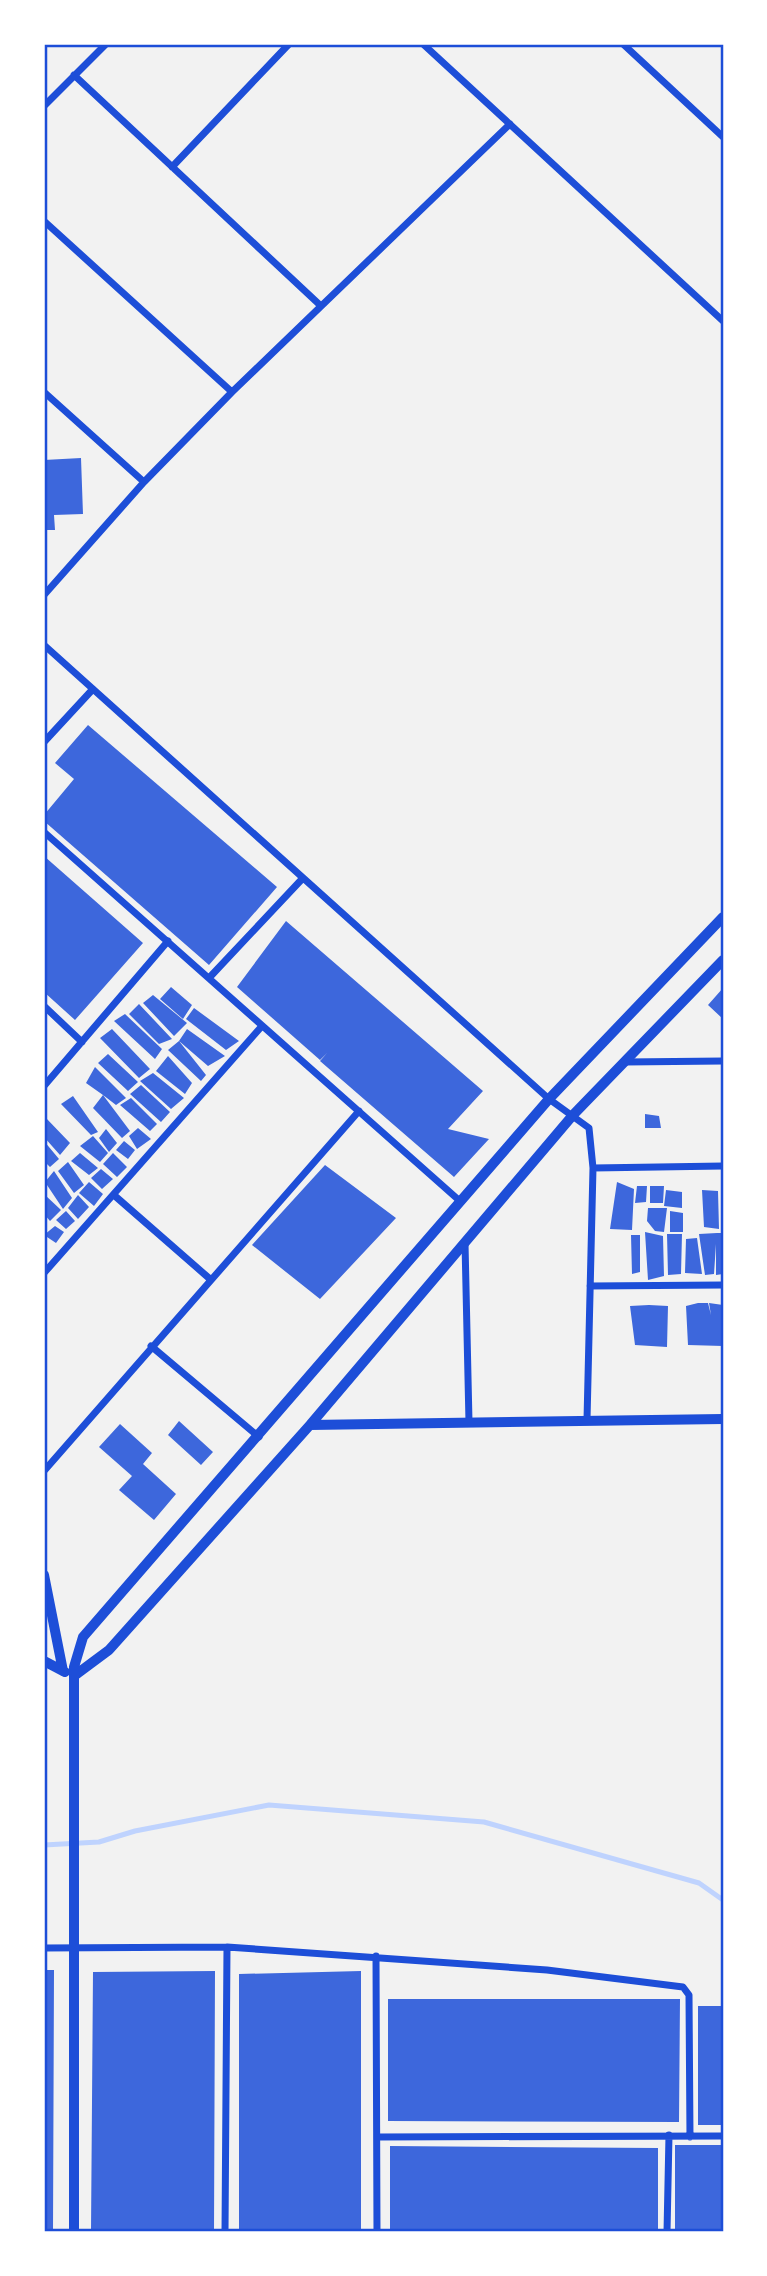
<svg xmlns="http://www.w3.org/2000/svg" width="767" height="2276" font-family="'Archivo Narrow',sans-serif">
  <rect width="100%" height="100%" fill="#f2f2f2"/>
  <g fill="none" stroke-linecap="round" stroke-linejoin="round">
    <path stroke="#bfd3fe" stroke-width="5" d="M 44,1845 L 99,1842 L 135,1831 L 269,1805 L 484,1822 L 699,1883 L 723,1900"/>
  </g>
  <path fill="#3d67dc" d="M 81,458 L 83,514 L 54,515 L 55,530 L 44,530 L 44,460 Z
    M 88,725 L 277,887 L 209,965 L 44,821 L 44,815 L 74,779 L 55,763 Z
    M 44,856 L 143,943 L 75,1020 L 44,992 Z
    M 286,921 L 483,1091 L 448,1129 L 489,1139 L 454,1177 L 320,1061 L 327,1053 L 320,1060 L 237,987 Z
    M 171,987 L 192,1005 L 183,1019 L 160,999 Z
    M 723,988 L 723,1019 L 708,1005 Z
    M 153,995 L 187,1023 L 174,1036 L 143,1003 Z
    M 139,1004 L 172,1039 L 159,1044 L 129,1014 Z
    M 194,1008 L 239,1041 L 226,1050 L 186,1019 Z
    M 125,1014 L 162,1049 L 155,1059 L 114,1021 Z
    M 112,1029 L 150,1069 L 139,1078 L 100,1038 Z
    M 187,1029 L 225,1056 L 208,1066 L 179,1041 L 206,1075 L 201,1081 L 168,1050 L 179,1041 Z
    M 108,1054 L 138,1082 L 128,1091 L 98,1063 Z
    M 168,1056 L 192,1083 L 185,1094 L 156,1071 Z
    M 95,1067 L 126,1098 L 116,1105 L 103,1095 L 130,1131 L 122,1138 L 93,1108 L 103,1095 L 86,1083 Z
    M 153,1073 L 184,1098 L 171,1109 L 140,1081 Z
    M 141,1085 L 170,1112 L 161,1122 L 130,1094 Z
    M 73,1096 L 98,1132 L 91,1135 L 61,1104 Z
    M 131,1098 L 157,1124 L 150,1131 L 120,1105 Z
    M 645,1114 L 659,1116 L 661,1128 L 645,1128 Z
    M 46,1118 L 70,1143 L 60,1155 L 44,1137 Z
    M 138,1128 L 151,1139 L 137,1149 L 129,1136 Z
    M 106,1129 L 117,1143 L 109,1152 L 99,1138 Z
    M 93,1136 L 108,1153 L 100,1162 L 80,1146 Z
    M 44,1141 L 59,1159 L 50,1167 L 44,1161 Z
    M 124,1141 L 135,1150 L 128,1159 L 116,1150 Z
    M 80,1153 L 98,1168 L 89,1175 L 71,1161 Z
    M 113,1153 L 127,1167 L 117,1177 L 103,1164 Z
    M 68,1162 L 84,1185 L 74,1193 L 58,1171 Z
    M 325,1165 L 396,1218 L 320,1299 L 252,1245 Z
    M 101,1169 L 113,1179 L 102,1189 L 91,1178 Z
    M 54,1171 L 72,1198 L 63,1209 L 45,1182 Z
    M 89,1182 L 103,1194 L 94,1206 L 79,1193 Z
    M 617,1182 L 634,1189 L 632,1230 L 610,1229 Z
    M 637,1186 L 647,1186 L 646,1202 L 635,1203 Z
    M 650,1186 L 664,1186 L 663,1203 L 650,1203 Z
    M 666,1190 L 682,1192 L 682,1208 L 664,1206 Z
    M 702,1190 L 718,1191 L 719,1229 L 704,1227 Z
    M 44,1194 L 61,1210 L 50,1221 L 44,1214 Z
    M 78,1195 L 89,1207 L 78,1219 L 68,1208 Z
    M 648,1208 L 667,1208 L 664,1232 L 655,1231 L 647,1221 Z
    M 66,1211 L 75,1221 L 66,1229 L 56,1220 Z
    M 670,1211 L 683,1213 L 683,1232 L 670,1232 Z
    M 55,1226 L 64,1232 L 56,1243 L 44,1235 Z
    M 645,1232 L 663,1236 L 664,1276 L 648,1280 Z
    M 717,1233 L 723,1233 L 723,1274 L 716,1275 L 716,1244 L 714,1274 L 705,1275 L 699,1234 Z
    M 667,1234 L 682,1234 L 681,1274 L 668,1275 Z
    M 631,1235 L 640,1235 L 640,1272 L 632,1274 Z
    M 697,1238 L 702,1274 L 685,1273 L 686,1239 Z
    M 698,1303 L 708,1303 L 711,1315 L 709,1303 L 723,1305 L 723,1346 L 688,1345 L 686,1306 Z
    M 649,1305 L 668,1306 L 667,1347 L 635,1345 L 630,1306 Z
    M 179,1421 L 213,1452 L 201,1465 L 168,1435 Z
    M 120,1424 L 152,1453 L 143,1464 L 176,1494 L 154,1520 L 119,1490 L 132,1476 L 99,1447 Z
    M 44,1970 L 54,1970 L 53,2232 L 44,2232 Z
    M 215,1971 L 214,2232 L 91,2232 L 93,1972 Z
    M 361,1971 L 361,2232 L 239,2232 L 239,1974 Z
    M 388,1999 L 680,1999 L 679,2122 L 388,2121 Z
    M 698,2006 L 723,2006 L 723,2125 L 698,2125 Z
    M 675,2145 L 723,2145 L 723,2232 L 675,2232 Z
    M 390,2146 L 658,2148 L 658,2232 L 390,2232 Z"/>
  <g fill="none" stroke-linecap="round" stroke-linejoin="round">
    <path stroke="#1d4ed8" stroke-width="7" d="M 423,44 L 723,321
      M 623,44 L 723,137
      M 74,75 L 321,306
      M 44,106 L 106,44
      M 172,167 L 289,44
      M 44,221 L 232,392
      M 44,392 L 144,482
      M 44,595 L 144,482 L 232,392 L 510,124
      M 44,645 L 549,1099 L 589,1128 L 593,1168 L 587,1420
      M 44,742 L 93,689
      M 44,832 L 461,1202
      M 209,978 L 303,878
      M 44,1006 L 82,1042
      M 625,1062 L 723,1061
      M 44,1086 L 168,941
      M 593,1168 L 723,1166
      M 115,1196 L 210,1279
      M 465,1243 L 469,1422
      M 44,1273 L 262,1026
      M 590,1286 L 723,1285
      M 151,1346 L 259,1437
      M 44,1471 L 359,1111
      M 44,1948 L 227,1947 L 547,1970 L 683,1987 L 689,1995 L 690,2137
      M 376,1956 L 377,2232
      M 379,2137 L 723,2136
      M 225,2232 L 227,1947
      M 667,2232 L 669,2135"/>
    <path stroke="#1d4ed8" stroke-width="10" d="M 310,1425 L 723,1419
      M 44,1575 L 63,1671
      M 44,1661 L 65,1672
      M 74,1676 L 109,1650 L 310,1425 L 573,1115 L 723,960
      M 74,2232 L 74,1667 L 83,1637 L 549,1099 L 723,917"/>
  </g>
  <rect width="767" height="2276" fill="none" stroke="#ffffff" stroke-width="91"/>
  <rect x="46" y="46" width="676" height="2184" fill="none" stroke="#1d4ed8" stroke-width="2.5"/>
</svg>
